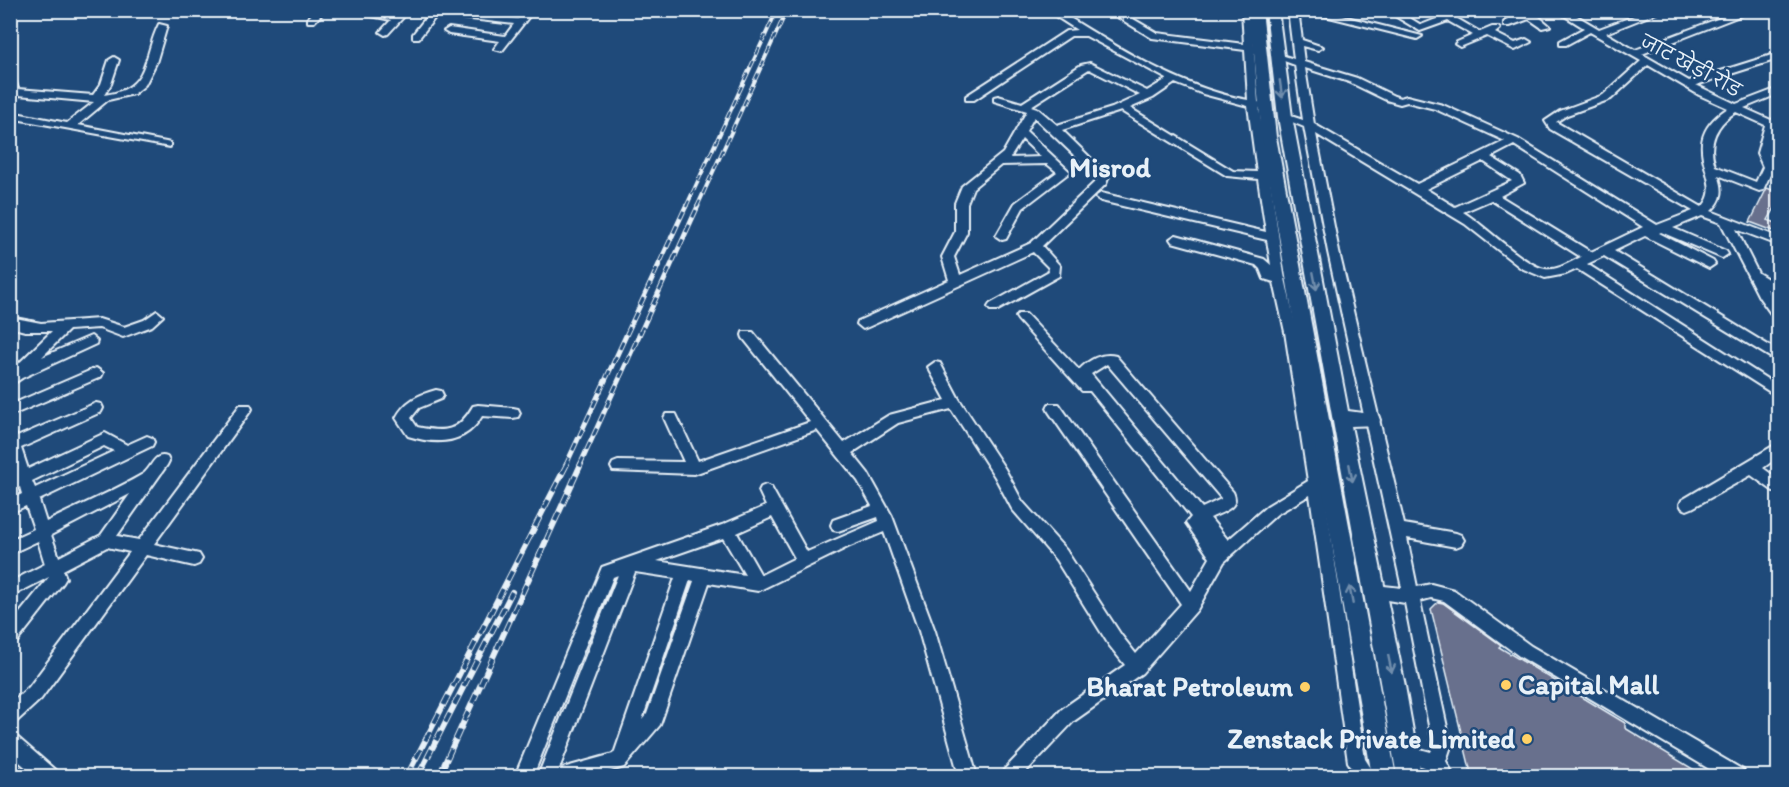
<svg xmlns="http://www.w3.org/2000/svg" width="1789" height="787" font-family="Itim,'Playpen Sans Deva',sans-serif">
  <rect width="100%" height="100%" fill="#1f4a7a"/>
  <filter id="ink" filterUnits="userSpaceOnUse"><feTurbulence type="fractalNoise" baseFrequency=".0167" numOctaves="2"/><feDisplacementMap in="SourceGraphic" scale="12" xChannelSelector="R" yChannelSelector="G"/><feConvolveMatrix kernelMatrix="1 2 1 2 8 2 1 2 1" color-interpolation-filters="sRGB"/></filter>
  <g filter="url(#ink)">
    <path fill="#68708d" stroke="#e8f1f8" stroke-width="1.5" d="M 1777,182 L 1779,201 L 1768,220 L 1779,224 L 1779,233 L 1750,222 L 1767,188 L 1772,190 Z
      M 1438,602 L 1443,603 L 1501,645 L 1499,647 L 1625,723 L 1625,728 L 1706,777 L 1472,777 L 1431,609 Z"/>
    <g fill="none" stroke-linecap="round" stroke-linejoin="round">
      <g stroke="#e8f1f8" stroke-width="4">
        <path id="minor" d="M 316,10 L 326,10 L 314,22 L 308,22 L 308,18 Z
          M 341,10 L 367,10 L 396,15 L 400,10 L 410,10 L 388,34 L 385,35 L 380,32 L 391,20 Z
          M 432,10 L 441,10 L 419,38 L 413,38 L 413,34 Z
          M 525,10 L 534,10 L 502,51 L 494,49 L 500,41 L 449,34 L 444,31 L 449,28 L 505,36 L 514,24 L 462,18 L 457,15 L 462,12 L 518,19 Z
          M 1046,10 L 1057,10 C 1116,46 1179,88 1248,100 L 1245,50 L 1152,38 L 1106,10 L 1118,10 L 1157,33 L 1244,44 L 1242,10 L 1252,10 L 1254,46 L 1263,49 L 1254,51 L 1258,102 L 1265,105 L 1259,108 L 1269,172 L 1278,173 L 1280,176 L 1278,179 L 1270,179 L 1284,274 L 1297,332 L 1323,484 L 1365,759 L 1376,776 L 1357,776 L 1348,762 L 1310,495 L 1277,514 L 1224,562 L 1197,610 L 1142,673 L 1074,721 L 1022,776 L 1001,776 L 1004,770 L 1062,709 L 1125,665 L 1109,645 L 1056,560 L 1012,509 L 995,477 L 951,409 L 898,423 L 852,453 L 868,473 L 892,516 L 935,631 L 977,776 L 959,776 L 919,631 L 884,532 L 848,547 L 758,591 L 709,583 L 660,725 L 624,767 L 594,776 L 538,776 L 618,575 L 613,577 L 533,776 L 515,776 L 602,567 L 722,525 L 766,506 L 759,491 L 761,487 L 766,485 L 771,487 L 807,552 L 879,521 L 878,517 L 838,531 L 833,530 L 831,525 L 833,520 L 872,506 L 858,481 L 817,430 L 694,474 L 613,471 L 611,467 L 613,463 L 618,461 L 684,462 L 664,418 L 666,414 L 676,414 L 698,461 L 810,422 L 743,338 L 742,335 L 743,332 L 753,332 L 844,443 L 889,415 L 946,400 L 928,367 L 935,362 L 940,363 L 959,399 L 1005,469 L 1022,501 L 1066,550 L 1121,635 L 1136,654 L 1181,604 L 1049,412 L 1047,408 L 1049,404 L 1059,404 L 1191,591 L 1210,558 L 1186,523 L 1191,517 L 1090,391 L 1082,391 L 1018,320 L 1016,317 L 1018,314 L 1026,314 L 1079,370 C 1088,360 1102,352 1116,356 L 1233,492 C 1241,508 1222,512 1210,518 L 1228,540 L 1267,506 L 1308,481 L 1285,332 L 1274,282 L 1264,279 L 1260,269 L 1256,265 L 1172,242 L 1170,239 L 1176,235 L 1264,259 L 1271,265 L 1267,240 L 1101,201 L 1095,197 L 1101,193 L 1266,232 L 1258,179 L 1227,176 L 1121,111 L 1062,130 L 1109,176 L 1106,184 L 1042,246 L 1060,266 L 1059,276 L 998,310 L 990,310 L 988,307 L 990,304 L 1049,271 L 1048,267 L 1033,252 L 868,327 L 863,329 L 857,324 L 858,321 L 949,280 L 942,257 L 955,232 L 955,203 L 962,186 L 1003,153 L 1027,111 L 994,101 L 994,97 L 998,96 L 1022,103 L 1081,65 L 1090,63 L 1147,91 L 1167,79 L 1086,36 L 1071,36 L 974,100 L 966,100 L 966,96 L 1066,31 L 1077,30 ZM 1089,69 L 1140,95 L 1112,108 L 1057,125 L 1037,108 L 1031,106 ZM 1175,83 L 1203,94 L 1248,106 L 1257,172 L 1233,171 L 1130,108 L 1153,98 ZM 1034,117 L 1097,177 L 1097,180 L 1031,243 L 960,275 L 954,257 L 967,232 L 967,203 L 973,188 L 1001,165 L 1047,164 L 1057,172 L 1015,203 L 996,236 L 1002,240 L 1006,239 L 1023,208 L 1070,172 L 1026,131 ZM 1022,139 L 1041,157 L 1010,158 ZM 1107,364 L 1221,498 L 1221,499 L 1202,508 L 1091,374 ZM 772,517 L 795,558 L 761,575 L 737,533 ZM 723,538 L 745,575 L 657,561 ZM 635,572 L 675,578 L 615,751 L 613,754 L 559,769 ZM 690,580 L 694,581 L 647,714 L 642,720 Z
          M 1288,10 L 1298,10 L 1302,40 L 1323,47 L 1318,50 L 1302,46 L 1304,62 L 1357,78 L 1394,96 L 1400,98 L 1407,96 L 1443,105 L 1518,139 L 1657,225 L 1693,211 L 1550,129 L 1545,121 L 1560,111 L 1603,95 L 1641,61 L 1590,32 L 1566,45 L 1560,45 L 1560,41 L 1584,28 L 1555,10 L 1567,10 L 1599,29 L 1650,10 L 1664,10 L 1606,33 L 1635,50 L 1741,10 L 1755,10 L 1642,54 L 1689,81 L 1778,53 L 1778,59 L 1696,85 L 1736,104 L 1778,88 L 1778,94 L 1744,108 L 1771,120 L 1778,117 L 1778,130 L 1775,129 C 1769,147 1765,157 1778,171 L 1778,180 L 1770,175 L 1763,190 L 1759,191 L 1718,175 C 1724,190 1723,200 1711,211 L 1778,237 L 1778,245 L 1736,229 L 1758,273 L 1778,285 L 1778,294 L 1767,289 L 1778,306 L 1778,319 L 1774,318 L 1759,297 L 1721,223 L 1702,216 L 1673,228 L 1726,251 L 1728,254 L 1722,258 L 1661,232 L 1659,233 L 1713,261 L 1715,264 L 1709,268 L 1645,236 L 1614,251 L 1778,351 L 1778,362 L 1604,256 L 1587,264 L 1778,386 L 1778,397 L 1577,269 L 1566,274 L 1545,278 L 1521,268 L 1465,224 L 1316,134 L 1339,252 L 1404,524 L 1456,533 L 1461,535 L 1464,540 L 1461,545 L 1456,547 L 1407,538 L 1417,587 L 1431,584 L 1454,590 L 1531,646 L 1743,770 L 1746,776 L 1721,776 L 1519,656 L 1444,601 L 1431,598 L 1420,601 L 1451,746 L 1446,761 L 1454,776 L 1435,776 L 1424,767 L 1399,760 L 1396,754 L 1399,748 L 1405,745 L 1431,752 L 1433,746 L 1405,603 L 1369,597 L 1367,592 L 1369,587 L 1375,585 L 1402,588 L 1328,252 L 1304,127 L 1280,117 L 1285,114 L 1303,120 L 1295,65 L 1273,57 L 1278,54 L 1294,59 ZM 1648,65 L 1699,95 L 1728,108 C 1671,145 1729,180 1702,207 L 1556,122 L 1567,115 L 1611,99 ZM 1305,68 L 1349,82 L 1386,100 L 1400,104 L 1407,102 L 1435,109 L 1505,141 L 1417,184 L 1314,124 ZM 1736,112 L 1765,125 L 1757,153 L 1763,167 L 1756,182 L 1715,166 C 1707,143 1716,124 1736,112 ZM 1514,145 L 1643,227 L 1591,252 L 1500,196 L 1524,183 L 1520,175 L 1491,157 ZM 1483,161 L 1512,181 L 1455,207 L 1426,189 ZM 1491,200 L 1581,257 C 1571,262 1557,271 1545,269 C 1523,265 1485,225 1463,212 Z
          M 1301,10 L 1319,10 L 1422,36 L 1417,39 Z
          M 1385,10 L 1397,10 L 1421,25 L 1459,10 L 1473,10 L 1456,18 L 1480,32 L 1492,27 L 1498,27 L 1500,29 L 1495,33 L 1515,43 L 1526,39 L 1531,42 L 1515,50 L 1487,36 L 1460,47 L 1455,44 L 1457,42 L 1473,35 L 1448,21 L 1420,31 Z
          M 1492,10 L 1504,10 L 1517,17 L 1524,14 L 1520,10 L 1531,10 L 1550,26 L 1542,28 L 1529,19 L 1510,26 L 1504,26 L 1504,22 L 1509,20 Z
          M 159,24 L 167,26 L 156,63 L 145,85 L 134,94 L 108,100 L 78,125 L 166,142 L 170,143 L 170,147 L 10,118 L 10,76 L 15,79 L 18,89 L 93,95 L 101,84 L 109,60 L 114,57 L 119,60 L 111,84 L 104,95 C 151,89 142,58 159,24 ZM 18,95 L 94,102 L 67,123 L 11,112 L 15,109 Z
          M 157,311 L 163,316 L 152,326 L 123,337 L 99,328 L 69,330 L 42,357 L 91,336 L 97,341 L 96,344 L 22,378 L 10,386 L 10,372 L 52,331 L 25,331 L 10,327 L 10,317 L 41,323 L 99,319 L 124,327 L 144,320 Z
          M 96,368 L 103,373 L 101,377 L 10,416 L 10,405 Z
          M 436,390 L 441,391 L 443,395 L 441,399 L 419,408 L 411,418 L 417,427 C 446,433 458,432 473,406 L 478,405 L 513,408 L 518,409 L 520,413 L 518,417 L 513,418 L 482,416 C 466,444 437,445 408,436 L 396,418 C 405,401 418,395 436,390 Z
          M 96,403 L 101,404 L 103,408 L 101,412 L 21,448 L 28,469 L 105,433 L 127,445 L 147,436 L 152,438 L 154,442 L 152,446 L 39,500 L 46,522 C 78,506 112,492 143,474 C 152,468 154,452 167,457 L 169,461 L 167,465 L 117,536 L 139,540 L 240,405 L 250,405 L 252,409 L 154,544 L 199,554 L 202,559 L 199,564 L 194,566 L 146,555 L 41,699 L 16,722 L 10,724 L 10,704 L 29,687 L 130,552 L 107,547 L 63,570 L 66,578 L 63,583 L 16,643 L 10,645 L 10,625 L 49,577 L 10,597 L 10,582 L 45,564 L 38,541 L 10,554 L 10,540 L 34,529 L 26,506 L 10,513 L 10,500 L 22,494 L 20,487 L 10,491 L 10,478 L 16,475 L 10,459 L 10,432 L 15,433 L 17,437 ZM 104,446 L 114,451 L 35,488 L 32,481 ZM 130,494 L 101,535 L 59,557 L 51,535 Z
          M 1778,443 L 1778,457 L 1763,468 L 1778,479 L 1778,493 L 1773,491 L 1751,475 L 1692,508 L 1687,510 L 1682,508 L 1680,504 L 1682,500 Z
          M 10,734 L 16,736 L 55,770 L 58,776 L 36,776 L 10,754 Z
          M 10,762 L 22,770 L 25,776 L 10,776 Z"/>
      </g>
      <g stroke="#e8f1f8" stroke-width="4">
        <path id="major" d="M 1250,10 L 1262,10 L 1276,137 L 1396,776 L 1372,776 L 1262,137 Z
          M 1266,10 L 1278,10 L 1292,117 L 1348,411 L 1378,415 L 1380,420 L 1378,425 L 1351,426 L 1405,686 L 1421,776 L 1397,776 L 1278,117 Z"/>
      </g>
      <use href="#minor" fill="#1f4a7a" fill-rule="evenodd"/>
      <use href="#major" fill="#1f4a7a" fill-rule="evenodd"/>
      <g stroke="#e8f1f8" stroke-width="4">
        <path id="rail-far2" d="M 686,207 L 777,10
          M 697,207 L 787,10"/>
      </g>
      <g stroke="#e8f1f8" stroke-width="5">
        <path id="rail-far1" d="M 566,465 L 686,206
          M 580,465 L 698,206"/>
      </g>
      <g stroke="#e8f1f8" stroke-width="6">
        <path id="rail" d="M 407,776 L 567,464
          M 418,776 L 512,592
          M 439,776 L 581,464"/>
      </g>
      <use href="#rail-far2" stroke="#1f4a7a" stroke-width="2" stroke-dasharray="7" stroke-linecap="butt"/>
      <use href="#rail-far1" stroke="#1f4a7a" stroke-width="3" stroke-dasharray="8" stroke-linecap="butt"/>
      <use href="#rail" stroke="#1f4a7a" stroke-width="4" stroke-dasharray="10" stroke-linecap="butt"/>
    </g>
    <defs><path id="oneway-shaft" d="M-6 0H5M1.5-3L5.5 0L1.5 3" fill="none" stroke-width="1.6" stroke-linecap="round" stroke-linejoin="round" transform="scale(1.5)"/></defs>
    <g stroke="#6f8dac">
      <use href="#oneway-shaft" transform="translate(1281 89) rotate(82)"/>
      <use href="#oneway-shaft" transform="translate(1315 281) rotate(79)"/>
      <use href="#oneway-shaft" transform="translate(1351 473) rotate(79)"/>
      <use href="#oneway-shaft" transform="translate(1351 595) rotate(-101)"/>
      <use href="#oneway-shaft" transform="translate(1390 664) rotate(78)"/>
    </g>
  </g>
  <g fill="#ffd166" stroke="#1f4a7a" stroke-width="2">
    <circle cx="1506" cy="685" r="6"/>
    <circle cx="1305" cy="687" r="6"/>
    <circle cx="1527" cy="739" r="6"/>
  </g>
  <g text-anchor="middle" stroke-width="5" stroke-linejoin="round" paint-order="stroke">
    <g font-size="18" fill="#e8f1f8" stroke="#1f4a7a">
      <text transform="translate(1691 66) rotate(28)" y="6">जाट खेड़ी रोड</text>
    </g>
    <g font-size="27" font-weight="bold" fill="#e8f1f8" stroke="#1f4a7a" text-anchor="end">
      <text x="1518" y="694" text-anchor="start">Capital Mall</text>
      <text x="1293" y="696">Bharat Petroleum</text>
      <text x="1515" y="748">Zenstack Private Limited</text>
    </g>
    <g font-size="28" font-weight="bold" fill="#e8f1f8" stroke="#1f4a7a">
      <text x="1110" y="177">Misrod</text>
    </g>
  </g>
  <rect width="1789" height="787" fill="none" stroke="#1f4a7a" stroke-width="36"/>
  <rect x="18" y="18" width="1753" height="751" fill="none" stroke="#e8f1f8" stroke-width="2" filter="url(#ink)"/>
</svg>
